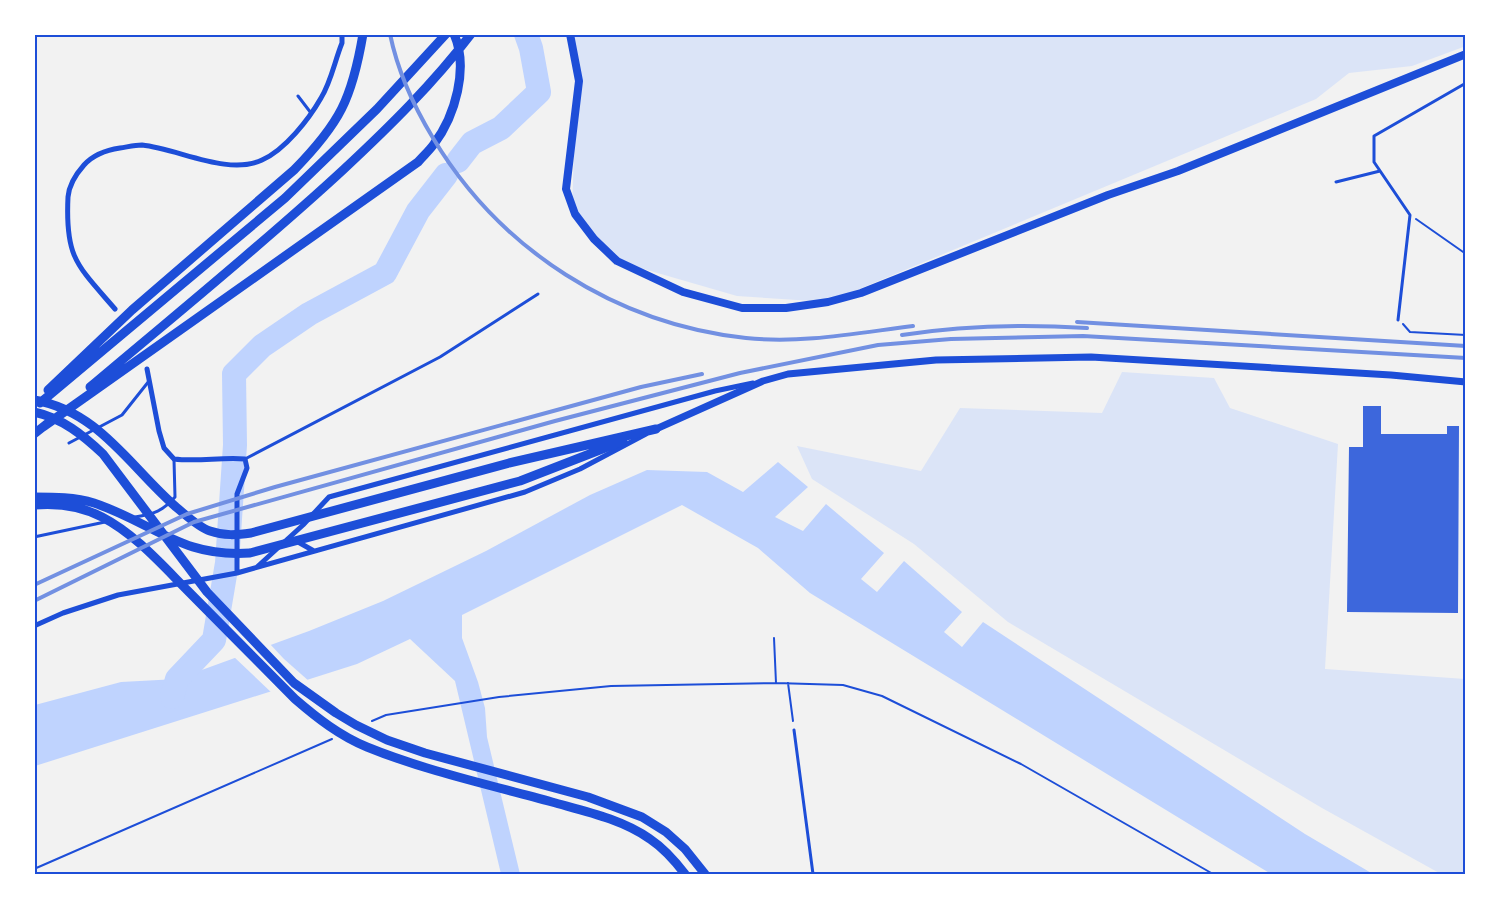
<svg xmlns="http://www.w3.org/2000/svg" width="1500" height="909" font-family="'DejaVu Sans',sans-serif">
  <rect width="100%" height="100%" fill="#f2f2f2"/>
  <path fill="#dbe4f7" d="M 1307,34 L 1323,37 L 1346,34 L 1465,34 L 1466,46 L 1412,66 L 1349,73 L 1316,99 L 828,302 L 737,296 L 623,263 L 572,213 L 577,50 L 571,35 Z
    M 1122,372 L 1214,378 L 1230,408 L 1338,444 L 1325,669 L 1465,679 L 1465,874 L 1441,874 L 1322,808 L 1008,622 L 914,544 L 812,479 L 797,446 L 921,471 L 960,408 L 1102,413 Z"/>
  <path fill="#bfd3fe" d="M 778,462 L 808,487 L 775,517 L 803,531 L 826,504 L 884,553 L 861,579 L 877,592 L 904,561 L 962,612 L 944,632 L 962,647 L 983,622 L 1305,834 L 1373,874 L 1271,874 L 810,593 L 758,548 L 682,505 L 462,615 L 462,638 L 478,682 L 485,708 L 487,737 L 520,874 L 501,874 L 455,681 L 410,639 L 357,664 L 35,766 L 35,705 L 121,682 L 177,679 L 309,631 L 383,601 L 486,551 L 590,495 L 647,470 L 707,472 L 743,492 Z"/>
  <path fill="#f2f2f2" d="M 269,643 L 284,659 L 310,682 L 273,694 L 233,656 Z"/>
  <g fill="none" stroke-linecap="round" stroke-linejoin="round">
    <path stroke="#bfd3fe" stroke-width="24" d="M 458,161 L 472,143 L 501,128 L 539,92 L 531,48 L 526,34
      M 172,697 L 177,679 L 214,640 L 227,563 L 235,445 L 234,374 L 262,346 L 309,314 L 385,273 L 418,211 L 446,175"/>
  </g>
  <path fill="#3d67dc" d="M 1363,406 L 1381,406 L 1381,434 L 1447,434 L 1447,426 L 1459,426 L 1458,613 L 1347,612 L 1349,447 L 1363,447 Z"/>
  <g fill="none" stroke-linecap="round" stroke-linejoin="round">
    <path stroke="#1d4ed8" stroke-width="2" d="M 1416,219 L 1466,254
      M 1403,324 L 1410,332 L 1466,335
      M 774,638 L 776,683
      M 788,683 L 793,721
      M 372,721 L 386,715 L 499,697 L 611,686 L 776,683 L 843,685 L 882,696 L 1021,764 L 1213,874
      M 34,869 L 332,739"/>
    <path stroke="#1d4ed8" stroke-width="3" d="M 298,96 L 311,113
      M 1336,182 L 1380,171
      M 1398,320 L 1410,215 L 1374,162 L 1374,136 L 1466,83
      M 69,443 L 122,415 L 149,381
      M 245,459 L 440,357 L 538,294
      M 135,517 C 154,514 163,511 175,497 L 174,460
      M 34,537 L 105,522
      M 794,730 L 813,874"/>
    <path stroke="#1d4ed8" stroke-width="5" d="M 115,309 C 77,265 65,258 68,197 C 69,185 76,174 84,165 C 94,154 106,150 120,148 C 127,147 135,145 142,145 C 179,149 228,176 262,160 C 285,150 309,119 321,98 C 331,82 335,60 342,43 L 342,34
      M 147,369 L 159,431 L 164,448 L 174,459 C 198,462 221,457 245,459 L 247,468 L 237,494 L 237,573
      M 298,539 L 298,542 L 314,551
      M 257,567 L 303,525 L 329,497 L 715,391 L 753,383
      M 34,626 L 63,613 L 118,595 L 237,573 L 525,492 L 580,469 L 646,434"/>
    <path stroke="#1d4ed8" stroke-width="7" d="M 656,429 L 763,381 L 788,374 L 936,360 L 1091,357 L 1391,375 L 1466,382"/>
    <path stroke="#1d4ed8" stroke-width="8" d="M 570,34 L 579,81 L 566,189 L 575,214 L 594,239 L 617,261 L 683,292 L 742,308 L 786,308 L 828,302 L 861,293 L 1108,195 L 1178,171 L 1466,54"/>
    <path stroke="#1d4ed8" stroke-width="9" d="M 90,387 C 175,315 262,245 343,170 C 388,128 433,84 471,34
      M 48,390 L 132,310 L 294,170 C 340,123 352,99 363,34
      M 34,400 C 99,411 130,467 176,507 C 186,515 198,527 210,531 C 224,536 237,535 251,533 L 509,463 L 656,429
      M 40,403 L 285,198 L 377,109 L 446,34
      M 34,412 C 62,418 83,435 103,454 L 207,592 L 294,683 L 336,713 L 356,725 L 387,740 L 425,753 L 588,797 L 642,817 L 666,832 L 685,849 L 705,874
      M 43,427 L 418,162 C 423,156 429,151 434,144 C 455,116 469,68 454,34
      M 34,434 L 48,423
      M 34,497 C 54,497 75,497 94,503 C 154,523 181,558 250,553 L 520,481 L 623,441
      M 34,505 C 57,503 81,506 102,517 C 135,534 162,565 188,591 C 224,627 259,663 295,699 C 317,718 340,736 367,747 C 426,771 490,785 552,802 C 584,811 622,819 650,839 C 665,849 675,861 685,874"/>
    <path stroke="#7290e2" stroke-width="4" d="M 390,34 C 398,73 413,105 433,138 C 500,250 616,324 746,338 C 802,344 857,333 913,326
      M 1077,322 L 1466,346
      M 902,335 C 964,325 1025,324 1087,328
      M 34,585 L 187,514 L 275,487 L 641,387 L 702,374
      M 34,601 L 194,522 L 555,421 L 740,373 L 878,345 L 951,339 L 1083,336 L 1466,358"/>
  </g>
  <rect width="1500" height="909" fill="none" stroke="#ffffff" stroke-width="72"/>
  <rect x="36" y="36" width="1428" height="837" fill="none" stroke="#1d4ed8" stroke-width="2"/>
</svg>
